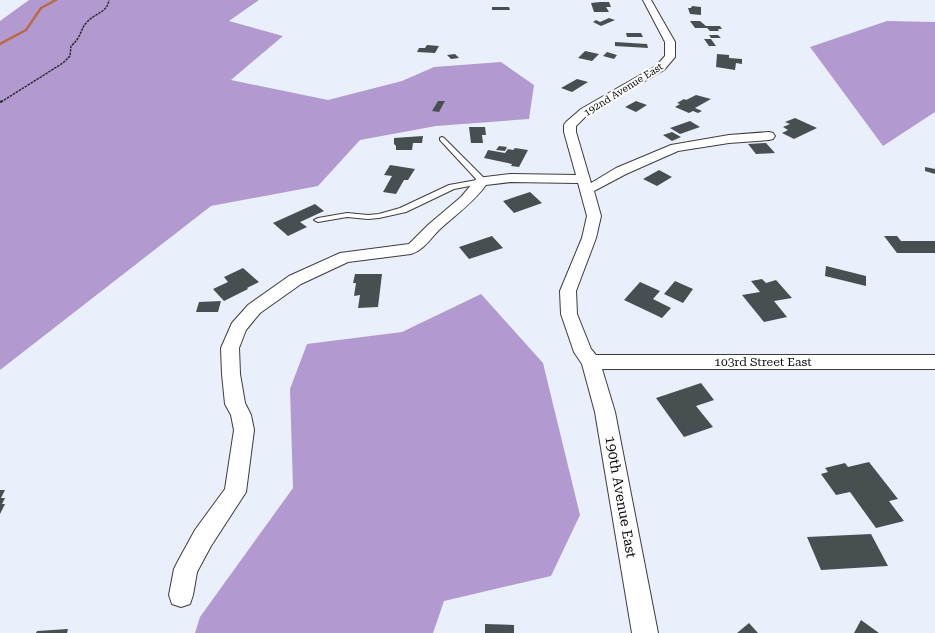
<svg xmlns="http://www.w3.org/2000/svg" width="935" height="633" font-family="'Roboto Serif',serif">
  <rect width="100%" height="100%" fill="#eaeffc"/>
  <path fill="#b29ad0" d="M 29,0 L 259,0 L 229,21 L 283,36 L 231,80 L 328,100 L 402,81 L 434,67 L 501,62 L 534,85 L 529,119 L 436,126 L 360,140 L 318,186 L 211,206 L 0,370 L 0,21 Z
    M 887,21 L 935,22 L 935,112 L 883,146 L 810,47 Z
    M 481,294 L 543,363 L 580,515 L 551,576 L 444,601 L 433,633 L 195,633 L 200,617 L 293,488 L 290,389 L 307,344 L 402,332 Z"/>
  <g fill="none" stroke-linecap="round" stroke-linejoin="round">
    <path stroke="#ba6947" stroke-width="2.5" d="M 0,44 L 26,30 L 41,8 L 56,0"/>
  </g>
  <path fill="#484f51" d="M 600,2 L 609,2 L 611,7 L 606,7 L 609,12 L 594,12 L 591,3 Z
    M 692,6 L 701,7 L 701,15 L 690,14 L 688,8 L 691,8 Z
    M 492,7 L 509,7 L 510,10 L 492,10 Z
    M 609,18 L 615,20 L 601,26 L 593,22 L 596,20 L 600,22 Z
    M 690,21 L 700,21 L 706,26 L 720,26 L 722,29 L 718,29 L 719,31 L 710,31 L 707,28 L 695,28 Z
    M 626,33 L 641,33 L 643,37 L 627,37 Z
    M 709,35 L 718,35 L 721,38 L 711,38 Z
    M 704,39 L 711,39 L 716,46 L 709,46 Z
    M 615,42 L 647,44 L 648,48 L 615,46 Z
    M 427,45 L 439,46 L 435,53 L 417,52 L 419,48 L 425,48 Z
    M 585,51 L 599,54 L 592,61 L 578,58 Z
    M 607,52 L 617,55 L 614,59 L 603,56 Z
    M 455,54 L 459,58 L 451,59 L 447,55 Z
    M 717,54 L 729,55 L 729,58 L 742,59 L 742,64 L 736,63 L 735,70 L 716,67 Z
    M 577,79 L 588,82 L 572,92 L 561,88 Z
    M 696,95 L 711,99 L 695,108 L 702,111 L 698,113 L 693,111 L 689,113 L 675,107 L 680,104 L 677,103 L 684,99 L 686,100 Z
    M 438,101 L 445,101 L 439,112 L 432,111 Z
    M 636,101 L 647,105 L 636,112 L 625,107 Z
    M 795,118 L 817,128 L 794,139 L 782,133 L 788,130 L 783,127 L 790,124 L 785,122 Z
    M 690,121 L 700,127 L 680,134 L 670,128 Z
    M 469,127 L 485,127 L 486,135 L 482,135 L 483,143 L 471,143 Z
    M 672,132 L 681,137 L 672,141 L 663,135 Z
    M 423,136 L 422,143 L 413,143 L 412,150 L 396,150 L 396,146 L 394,144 L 394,138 Z
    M 766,143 L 775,153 L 756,154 L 748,144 Z
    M 499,146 L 507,147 L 505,151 L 496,150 Z
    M 515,148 L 528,150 L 519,167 L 511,166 L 512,164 L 484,158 L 488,150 L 505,153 L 508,149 L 513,150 Z
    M 390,165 L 415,169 L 408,180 L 404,180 L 396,194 L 383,192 L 392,176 L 384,175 Z
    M 925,167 L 935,169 L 935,174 L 925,171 Z
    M 659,170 L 672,177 L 657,186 L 643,179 Z
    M 530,192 L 542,203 L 514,213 L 503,201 Z
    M 315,204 L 324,211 L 300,222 L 307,227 L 288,236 L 273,223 Z
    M 492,236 L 503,248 L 469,259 L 459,247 Z
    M 884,236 L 897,236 L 901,241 L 935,241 L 935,253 L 897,253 Z
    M 826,266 L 866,276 L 866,286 L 825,276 Z
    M 243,268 L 259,282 L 247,288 L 248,289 L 224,301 L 213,289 L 228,282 L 224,277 Z
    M 355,274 L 382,274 L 378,307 L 358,308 L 360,295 L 354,296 L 356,283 L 353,283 Z
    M 762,279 L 766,283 L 776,280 L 792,298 L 774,301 L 787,317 L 764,322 L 742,295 L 760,292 L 751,281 Z
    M 675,281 L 693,289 L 683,303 L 664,294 Z
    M 640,282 L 660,291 L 653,299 L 671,308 L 662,318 L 624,300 Z
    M 221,301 L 218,312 L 196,312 L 199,302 Z
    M 701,383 L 714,400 L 696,406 L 713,427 L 684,437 L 656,398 Z
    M 869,462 L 898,499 L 889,501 L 904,521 L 876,528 L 850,492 L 836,495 L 821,474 L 828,472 L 825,468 L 845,463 L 848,467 Z
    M 0,490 L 5,490 L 1,498 L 5,498 L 2,504 L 5,504 L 0,514 Z
    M 871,534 L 888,566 L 821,570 L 807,537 Z
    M 861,620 L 879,633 L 854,633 Z
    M 749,623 L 758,633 L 737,633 Z
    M 485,624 L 514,625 L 514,633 L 485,633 Z
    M 68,629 L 67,633 L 36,633 L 37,631 Z"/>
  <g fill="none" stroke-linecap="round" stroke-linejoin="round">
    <g stroke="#3d3d3d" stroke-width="2">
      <path id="lane" d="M 442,137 L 444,138 L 485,179 L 485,183 L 454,189 L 406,212 L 379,218 L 368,219 L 347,217 L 318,222 L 314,220 L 318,218 L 347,213 L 368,215 L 379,214 L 400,208 L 449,185 L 477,180 L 440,140 L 440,138 Z"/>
    </g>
    <g stroke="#3d3d3d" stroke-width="2">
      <path id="street" d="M 643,0 L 651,0 L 675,42 L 675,57 L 664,70 L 589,113 L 576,126 L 576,132 L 591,183 L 616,168 L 671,145 L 729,135 L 769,132 L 773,133 L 775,136 L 773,139 L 769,140 L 729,143 L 678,151 L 626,174 L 594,191 L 601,216 L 596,238 L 576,291 L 577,314 L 591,349 L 596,355 L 935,355 L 935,369 L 602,369 L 615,412 L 658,633 L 632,633 L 595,412 L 582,364 L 574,352 L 561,314 L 560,291 L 582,238 L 587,216 L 578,183 L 511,182 L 486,185 C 473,203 455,215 439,230 C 430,239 424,250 411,254 L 348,262 L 301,284 L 260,313 L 246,330 L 239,348 L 240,374 L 245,403 L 251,415 L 254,430 L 246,492 L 211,546 L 197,572 L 193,595 L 190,604 L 181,607 L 172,604 L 169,595 L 174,569 L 178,561 L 195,530 L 225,489 L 234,430 L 231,415 L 225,404 L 222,374 L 221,348 L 232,323 L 248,305 L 289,276 L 340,253 L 409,244 L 428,225 L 461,197 L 477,178 L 511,174 L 576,175 L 564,132 L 564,125 L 566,122 L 581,109 L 656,66 L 665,56 L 665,42 Z"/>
    </g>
    <path stroke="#2c2c2c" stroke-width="1.5" stroke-dasharray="2.5 1" stroke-linecap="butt" d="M 1,102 L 63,63 L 70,56 L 71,46 C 82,37 80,29 87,22 C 95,13 107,13 109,0"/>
    <path stroke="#2c2c2c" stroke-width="2" stroke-dasharray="3 1.5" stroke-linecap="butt" d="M 0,102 L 2,101"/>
    <use href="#lane" fill="#fff" fill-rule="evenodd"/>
    <use href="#street" fill="#fff" fill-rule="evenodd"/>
  </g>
  <g text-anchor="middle" stroke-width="4" stroke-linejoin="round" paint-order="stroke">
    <g font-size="10" fill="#0a0a0a" stroke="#fff">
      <text transform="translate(623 89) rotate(-32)" y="4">192nd Avenue East</text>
    </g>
    <g font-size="12" fill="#0a0a0a" stroke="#fff">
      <text x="763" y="366">103rd Street East</text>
    </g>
    <g font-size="14" fill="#0a0a0a" stroke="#fff">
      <text transform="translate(621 497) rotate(80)" y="5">190th Avenue East</text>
    </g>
  </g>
</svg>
